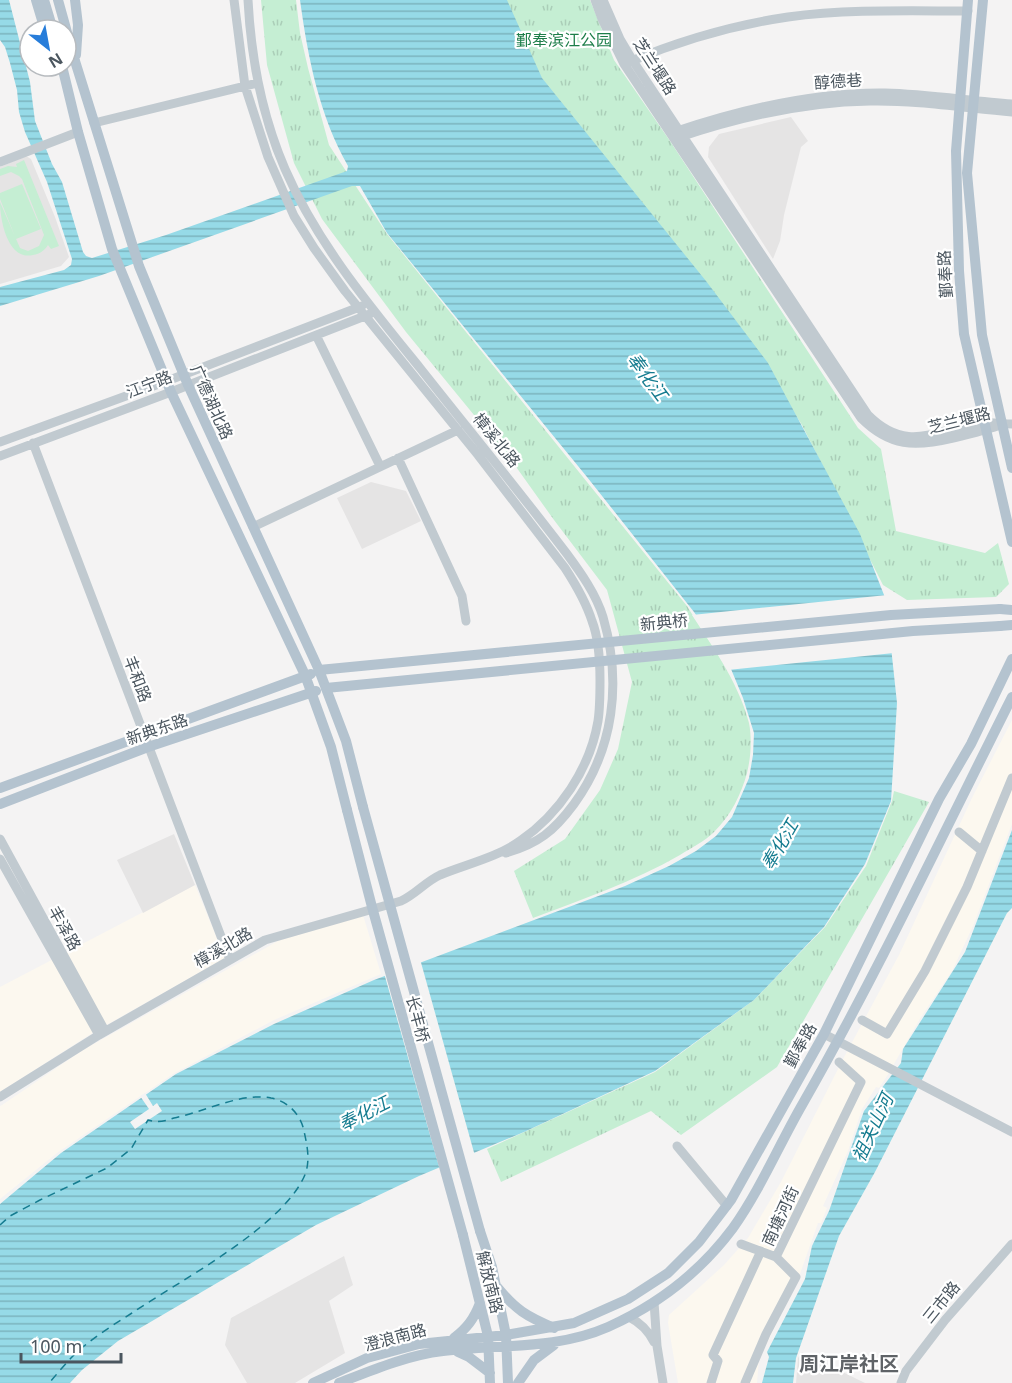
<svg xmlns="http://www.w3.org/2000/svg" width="1012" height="1383" font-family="'Noto Sans','Noto Sans SC',sans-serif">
  <defs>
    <pattern id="park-tufts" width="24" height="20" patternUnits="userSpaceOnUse" patternTransform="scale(1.5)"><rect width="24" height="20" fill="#c5eed3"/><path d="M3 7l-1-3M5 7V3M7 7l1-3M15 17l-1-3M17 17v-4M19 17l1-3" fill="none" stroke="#abceb8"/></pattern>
    <pattern id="water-rules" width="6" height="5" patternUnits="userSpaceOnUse" patternTransform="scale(1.5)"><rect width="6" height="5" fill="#96dae7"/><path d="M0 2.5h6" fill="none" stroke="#7cb4be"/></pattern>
  </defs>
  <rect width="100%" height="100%" fill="#f4f3f3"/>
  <path fill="#fcf8ef" d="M 1012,720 L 1012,824 L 973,926 L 952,971 L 921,1017 L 887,1076 L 879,1088 L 876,1087 L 862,1109 L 848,1151 L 823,1206 L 827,1208 L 821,1223 L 818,1223 L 796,1285 L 759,1359 L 757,1383 L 678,1383 L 668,1323 L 669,1315 L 724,1265 L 748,1238 L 781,1182 L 842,1061 L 899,955 L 972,798 Z
    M 195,885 L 225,958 L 94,1032 L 0,1092 L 0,987 Z
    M 363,915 L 381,974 L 274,1020 L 173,1074 L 57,1153 L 0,1199 L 0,1106 L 2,1105 L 83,1050 L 278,941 Z"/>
  <path fill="#e5e4e4" d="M 791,117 L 808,141 L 801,147 L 784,215 L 780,241 L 773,259 L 708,157 L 709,147 L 719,134 Z
    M 26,156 L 31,159 L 55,217 L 69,257 L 61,266 L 0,284 L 0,167 Z
    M 371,482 L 406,491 L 421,521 L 362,549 L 337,498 Z
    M 174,834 L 195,885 L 143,913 L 117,860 Z
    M 344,1256 L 353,1285 L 329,1301 L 345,1353 L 295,1383 L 247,1383 L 225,1345 L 231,1318 Z
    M 802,1352 L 865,1383 L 796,1383 L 798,1358 Z"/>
  <path fill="url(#park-tufts)" d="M 261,0 L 296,0 L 300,33 L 308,68 L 329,145 L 387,234 L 687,606 C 709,642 738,680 749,723 C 752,738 751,757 747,773 C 741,795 731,815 714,832 C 705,841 691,848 680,855 C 633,882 583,899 533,918 L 514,871 L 565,839 L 600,790 L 618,749 L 632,682 L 607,590 L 554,520 L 514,464 L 406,332 L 322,219 L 294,163 L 267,65 Z
    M 497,0 L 590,0 L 614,60 L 670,141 L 858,428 L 881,449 L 896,531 L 985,553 L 998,543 L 1009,584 L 996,597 L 907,600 L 883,585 L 802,425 L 748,340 L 563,108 L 517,43 Z
    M 894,791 L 929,802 L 777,1067 L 681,1135 L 651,1111 L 501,1182 L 487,1149 L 655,1072 L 754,1000 L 825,927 L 866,866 L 892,801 Z"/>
  <path fill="#c5eed3" d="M 24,160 L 59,246 L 51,249 L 48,245 C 45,250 40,254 33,255 C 8,261 0,221 0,202 L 20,248 L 28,251 L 39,246 L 44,235 L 22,179 L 19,176 L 11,172 L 0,176 L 0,169 L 8,166 L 17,167 L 16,164 Z
    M 22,184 L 41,229 L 16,239 L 0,199 L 0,193 Z"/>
  <path fill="url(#water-rules)" d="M 0,0 L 9,0 L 30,82 L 35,121 L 52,164 L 62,182 L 83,252 L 86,256 L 92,258 L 166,235 L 347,171 L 348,166 C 319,115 308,58 300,0 L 507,0 L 542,78 L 706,281 L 768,363 L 860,534 L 886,600 L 897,703 L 891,801 L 865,864 L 824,927 L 754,1000 L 655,1071 L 524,1132 L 419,1176 L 316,1225 L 118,1341 L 82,1370 L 70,1383 L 0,1383 L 0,1204 L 61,1153 L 176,1074 L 274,1024 L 374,980 L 625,886 L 669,866 L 696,851 L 716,836 L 732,817 L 749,778 L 753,755 L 754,733 L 743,698 L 731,669 L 719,648 L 694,612 L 587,477 L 387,233 L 360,186 L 352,186 L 99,276 L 0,306 L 0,287 L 64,270 L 71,265 L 72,259 L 47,182 L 25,132 L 19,112 L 17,90 L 10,63 L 5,47 L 0,40 Z
    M 1012,830 L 1012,908 L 1007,913 L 875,1172 L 839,1236 L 796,1358 L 793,1383 L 762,1383 L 769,1357 L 767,1352 L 805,1279 L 812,1246 L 829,1211 L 864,1111 L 901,1063 L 903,1049 L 965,952 Z"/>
  <path fill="#f4f3f3" d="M 887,595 L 894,653 L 728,670 L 692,615 Z
    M 420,959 L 475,1156 L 440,1170 L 384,973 Z
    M 145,1093 L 153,1106 L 157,1103 L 162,1111 L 135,1129 L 130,1122 L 149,1109 L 140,1096 Z"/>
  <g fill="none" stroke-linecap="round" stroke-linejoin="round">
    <path stroke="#157c90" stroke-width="1.5" stroke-dasharray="8 6" stroke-linecap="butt" d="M 0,1225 L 10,1216 L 40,1200 L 107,1168 L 131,1149 L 148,1120 C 158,1123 165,1121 174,1118 C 204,1112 241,1092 271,1098 C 288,1101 301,1115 304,1131 C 307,1145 310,1158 306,1172 C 287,1225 179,1281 132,1313 C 113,1325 89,1340 73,1356 C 65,1364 57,1374 49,1383"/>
    <path stroke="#c1cad0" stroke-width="9" d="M 248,0 C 251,57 262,116 285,169 C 317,243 369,305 420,368 C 469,430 519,491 567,554 C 581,573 596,594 603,617 C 622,682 614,749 574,804 C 554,831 538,844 506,853
      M 595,0 L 602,19 L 624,64 L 861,418 C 890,447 915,447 953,438 C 970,434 987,430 1003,424
      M 603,0 L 620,39 L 633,61 L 868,415 C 909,456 938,427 983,423 C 993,422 1003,424 1012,424
      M 629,62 C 679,41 734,25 788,17 C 847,9 908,11 968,11
      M 94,123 L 258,83
      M 674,132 C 742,109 813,92 885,93 C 927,94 970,101 1012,104
      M 677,138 C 739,117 805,102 870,101 C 916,100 966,108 1012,112
      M 0,162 L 78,132
      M 316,335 L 380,466
      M 0,442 L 167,381 L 362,306
      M 33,443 L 230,960
      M 0,456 L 171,392 L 370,314
      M 398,458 L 462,596 L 466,621
      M 253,527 L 458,430
      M 959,832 L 982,851
      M 0,839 L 105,1031
      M 0,859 L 99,1035
      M 862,1020 L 887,1034 L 925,971 L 967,887 L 1012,778
      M 824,1034 L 1012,1132
      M 0,1097 L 99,1035 L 265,940 L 401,901 C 416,894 425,882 440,875 C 464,865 498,857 520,841 C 559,814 590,769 598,721 C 600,708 600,693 600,680 C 600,661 599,639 592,621 C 586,602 576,585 565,568 L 478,455 L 345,291 L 314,248 L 294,216 L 268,157 L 245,86 L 234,0
      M 677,1146 L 727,1206
      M 741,1244 L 776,1257
      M 654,1302 L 657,1346 L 663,1383
      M 629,1317 C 641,1323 648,1330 654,1342
      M 711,1383 L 718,1361 L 713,1355 L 761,1251
      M 745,1383 L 766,1334 L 796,1277 L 776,1257 L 861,1082 L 839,1062
      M 901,1383 L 906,1371 L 945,1320 L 1012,1244"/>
    <path stroke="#b4c3cf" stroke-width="10" d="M 36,0 L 45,30
      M 44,0 L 53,30
      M 58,0 L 75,61 L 139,266 L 188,385 L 319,670 L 346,741 L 363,807
      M 75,0 L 78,25 L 76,55
      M 968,0 L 956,151 L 959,271 L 964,334 L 1012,542
      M 983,0 L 967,173 L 982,335 L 1012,468
      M 62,66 L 78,132 L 112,249 L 171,392 L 305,675 L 331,747 L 347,810
      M 1000,609 L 1012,610
      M 1000,626 L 1012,625
      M 0,788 L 311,674
      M 0,804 L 148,747 L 316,691
      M 480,1231 L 492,1267 L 506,1335 L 508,1383
      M 463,1235 L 488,1336 L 490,1383
      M 497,1287 C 516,1310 526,1316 554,1328
      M 454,1338 C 467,1328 474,1319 480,1303
      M 458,1352 L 469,1357 L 490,1373
      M 313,1383 L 367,1358 L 419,1344 L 506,1335 L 574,1323 L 628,1299 L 668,1273 L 699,1242 L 731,1200 L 824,1034 L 939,799 L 971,744 L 1012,659
      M 339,1383 C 372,1370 408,1355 443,1351 C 498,1344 556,1350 608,1327 C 657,1305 701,1271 733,1228 C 760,1190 779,1145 802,1105 C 878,972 943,834 1012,697
      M 518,1383 L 534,1360 L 554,1345"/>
    <path stroke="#b4c3cf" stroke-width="10" d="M 319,670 L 891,615 L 1000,609
      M 326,688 L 913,631 L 1000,626
      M 363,807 L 480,1231
      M 347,810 L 372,907 L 463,1235"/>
  </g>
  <g text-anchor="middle" stroke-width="4.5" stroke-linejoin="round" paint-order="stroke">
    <g font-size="16" fill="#1e7e4a" stroke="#fff">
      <text x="564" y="46">鄞奉滨江公园</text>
    </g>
    <g font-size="16" fill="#4b565f" stroke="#fff">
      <text transform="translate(655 66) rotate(57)" y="6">芝兰堰路</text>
      <text transform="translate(838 81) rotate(-4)" y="6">醇德巷</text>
      <text transform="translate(945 274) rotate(-93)" y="6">鄞奉路</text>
      <text transform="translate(149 384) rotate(-21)" y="6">江宁路</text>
      <text transform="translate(212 402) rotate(66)" y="6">广德湖北路</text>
      <text transform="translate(959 420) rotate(-14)" y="6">芝兰堰路</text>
      <text transform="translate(497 440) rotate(51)" y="6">樟溪北路</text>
      <text transform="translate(664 622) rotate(-6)" y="6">新典桥</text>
      <text transform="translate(138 679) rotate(69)" y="6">丰和路</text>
      <text transform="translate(157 729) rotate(-19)" y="6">新典东路</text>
      <text transform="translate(65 928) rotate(61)" y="6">丰泽路</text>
      <text transform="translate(223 947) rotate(-30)" y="6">樟溪北路</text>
      <text transform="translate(418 1019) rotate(75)" y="6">长丰桥</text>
      <text transform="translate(800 1045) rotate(-61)" y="6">鄞奉路</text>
      <text transform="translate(780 1216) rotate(-65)" y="6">南塘河街</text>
      <text transform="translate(490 1282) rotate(76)" y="6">解放南路</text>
      <text transform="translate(941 1302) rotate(-51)" y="6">三市路</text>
      <text transform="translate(395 1337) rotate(-15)" y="6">澄浪南路</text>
    </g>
    <g font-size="18" font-style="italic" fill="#157c90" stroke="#fff">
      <text transform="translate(647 377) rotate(53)" y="6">奉化江</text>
      <text transform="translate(780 845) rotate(-60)" y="6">奉化江</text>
      <text transform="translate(364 1114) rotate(-27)" y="6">奉化江</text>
      <text transform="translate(873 1128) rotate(-65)" y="6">祖关山河</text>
    </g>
    <g font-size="20" font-weight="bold" fill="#5f6367" stroke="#fff">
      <text x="849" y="1371">周江岸社区</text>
    </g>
  </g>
  <g transform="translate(48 48) rotate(149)"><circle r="28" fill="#ffffff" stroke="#b7bbbf" stroke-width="1.5"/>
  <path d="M0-4.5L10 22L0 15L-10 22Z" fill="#277dda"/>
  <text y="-9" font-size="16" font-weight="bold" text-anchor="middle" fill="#4b565f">N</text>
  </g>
  <path d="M21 1353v9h100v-9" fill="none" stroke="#4b565f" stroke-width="3"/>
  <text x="30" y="1353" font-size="18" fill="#4b565f" stroke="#ffffff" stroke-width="4.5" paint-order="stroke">100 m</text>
</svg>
